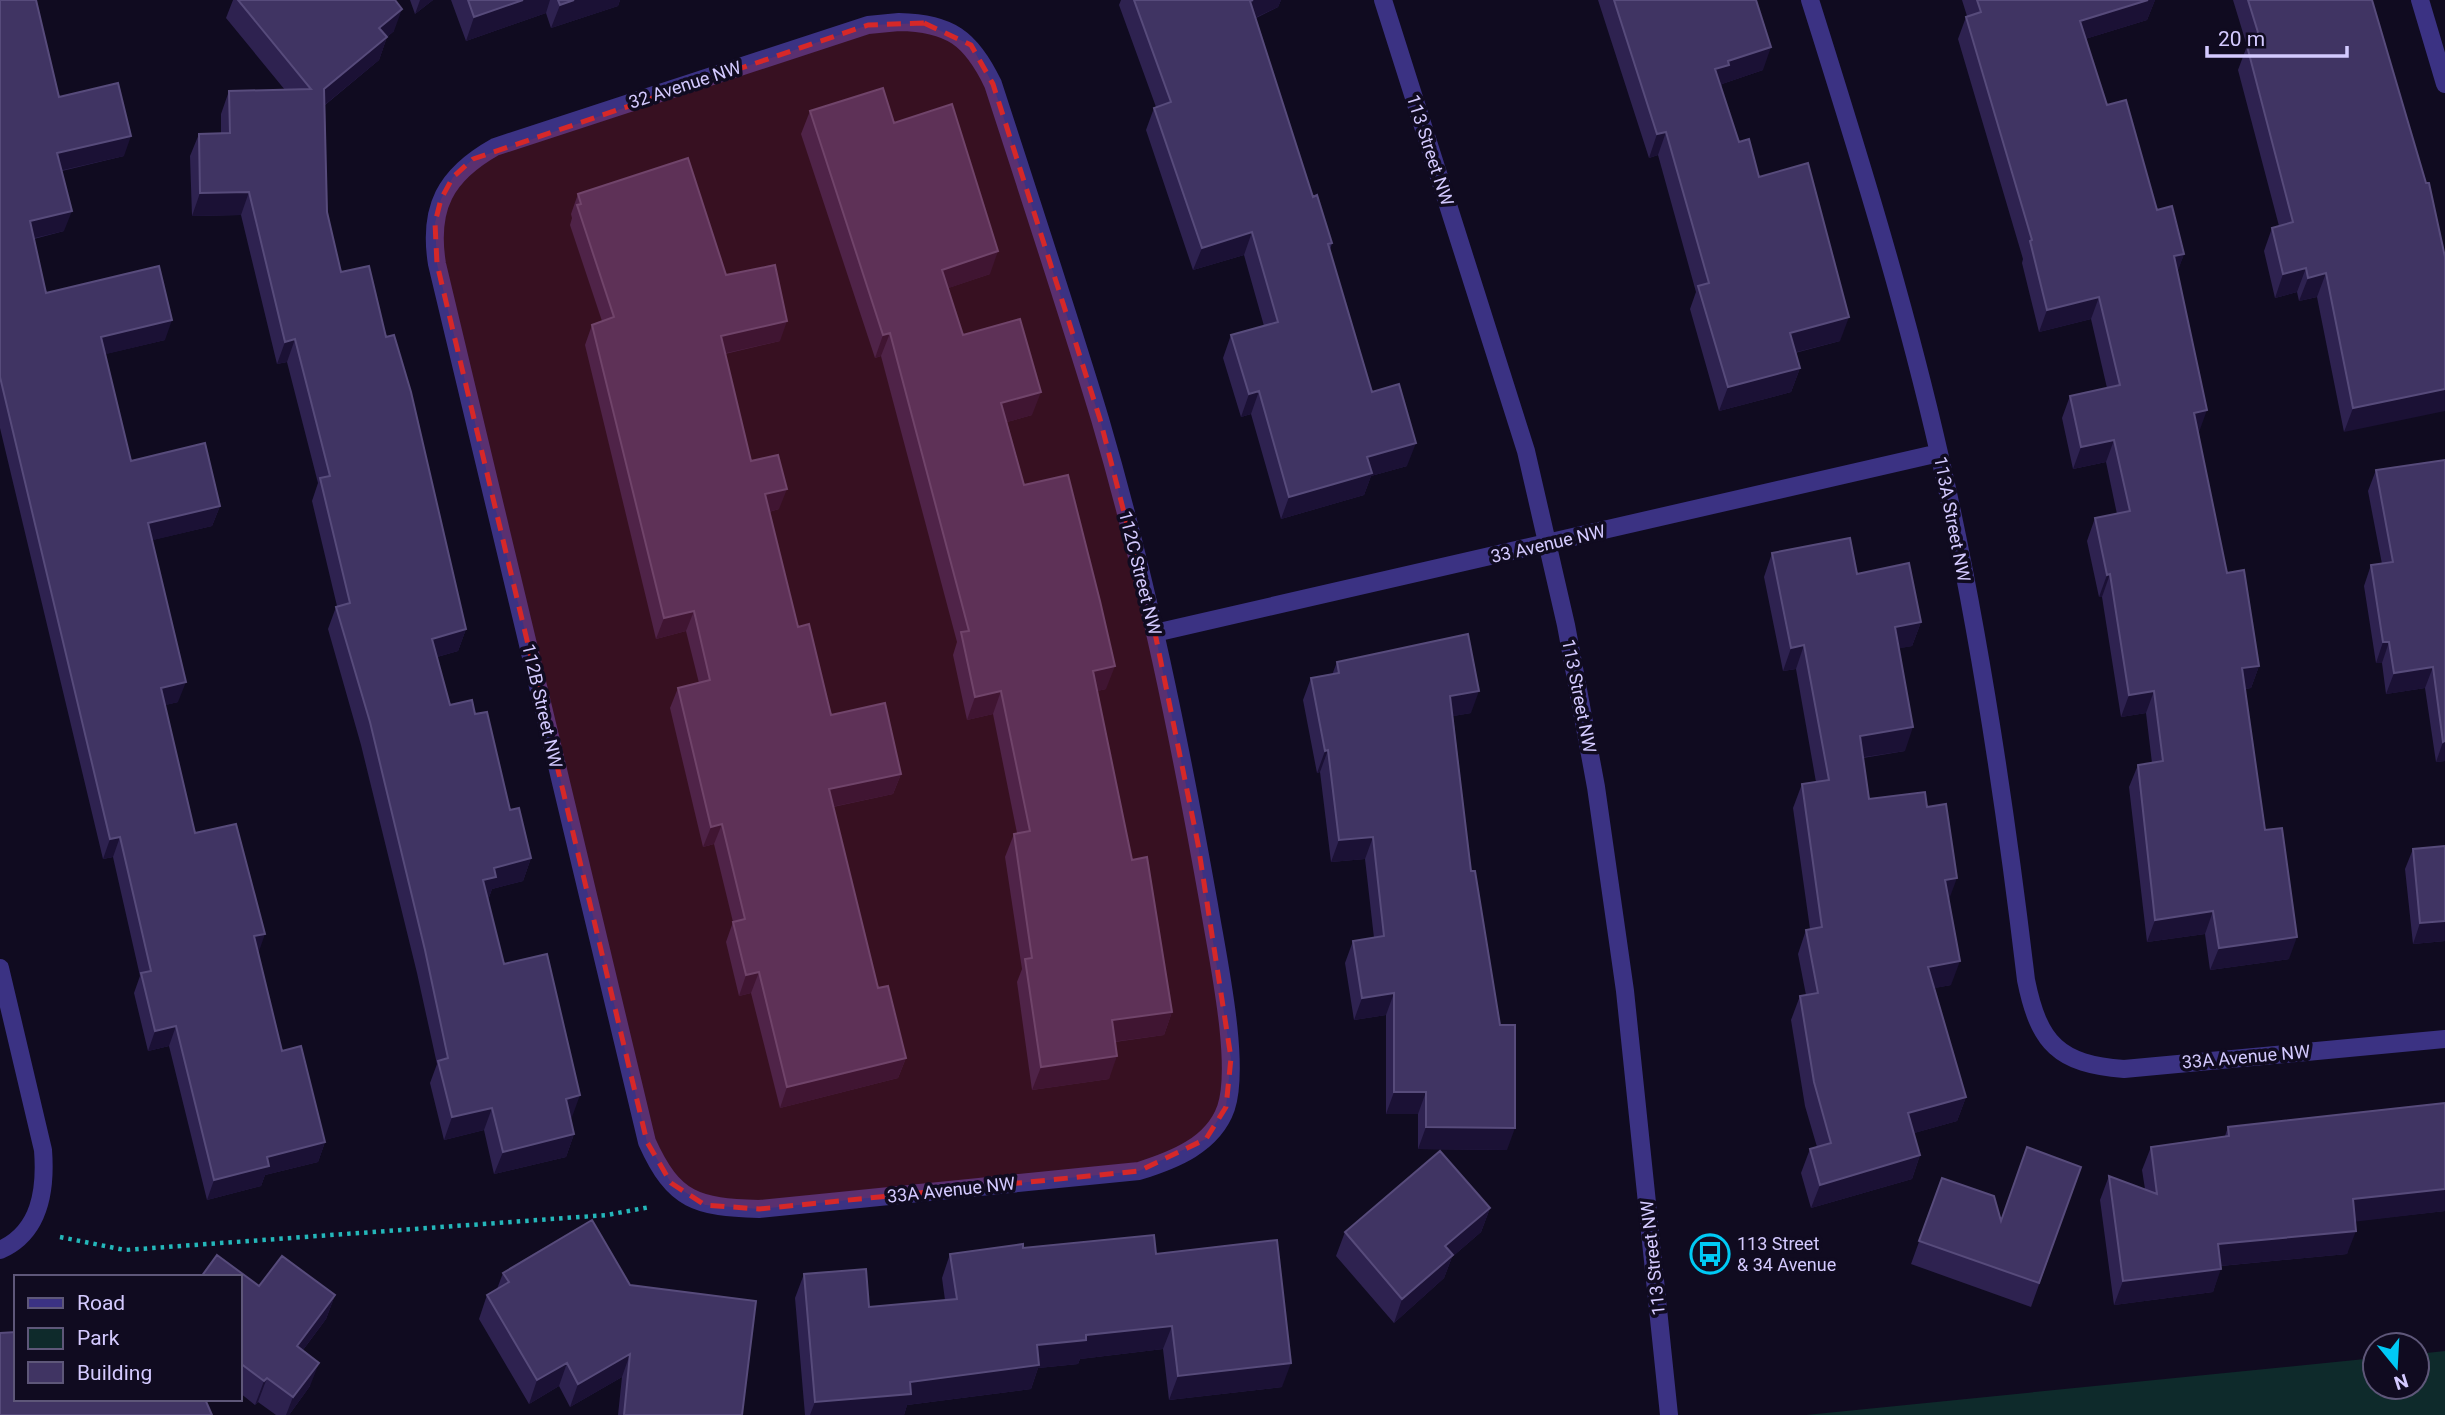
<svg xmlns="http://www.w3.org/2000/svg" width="2445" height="1415" font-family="Roboto,sans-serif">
  <rect width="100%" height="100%" fill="#100b20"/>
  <path fill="#0e2a2b" d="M 2445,1351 L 2445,1415 L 1806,1415 L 2375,1358 L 2375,1387 L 2417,1387 L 2417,1354 Z"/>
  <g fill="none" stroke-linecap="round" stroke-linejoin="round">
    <path stroke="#24b7ba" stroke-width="4.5" stroke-dasharray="3.5 5" stroke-linecap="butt" d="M 60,1237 L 125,1250 L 607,1215 L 650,1207"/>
    <path stroke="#3b3283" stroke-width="18" d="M 1810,0 C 1857,149 1904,300 1939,453 C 1979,626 2005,803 2026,980 C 2039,1044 2059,1064 2124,1069 L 2445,1039
      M 2420,0 L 2445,84
      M 899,22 C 950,23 971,38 993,84 C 1029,195 1066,307 1100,419 C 1147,579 1180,742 1209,905 C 1217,955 1241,1063 1226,1108 C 1213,1145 1174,1160 1139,1171 L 759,1209 C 697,1207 674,1202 647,1142 L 437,264 C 428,208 445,175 495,147 L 868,25 Z
      M 1155,633 L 1939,453
      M 0,968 L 43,1150 C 46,1189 41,1232 0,1250"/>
    <path stroke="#3b3283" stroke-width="18" d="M 1383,0 L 1526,451 L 1566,625 L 1596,787 L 1625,991 L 1669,1415"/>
  </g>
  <path fill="#2e2250" d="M 0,0 L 59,97 L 124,156 L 62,171 L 64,231 L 34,239 L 46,293 L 165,340 L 105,354 L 131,461 L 220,506 L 212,526 L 152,540 L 178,702 L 165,705 L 195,833 L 258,954 L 282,1051 L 325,1142 L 318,1162 L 265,1175 L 261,1186 L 207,1200 L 169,1046 L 148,1051 L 134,993 L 140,976 L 113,857 L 103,859 L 0,428 Z
    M 233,0 L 395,0 L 394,31 L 387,37 L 379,60 L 325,105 L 327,212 L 341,272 L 386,337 L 466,629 L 458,651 L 437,657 L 450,705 L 475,714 L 510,810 L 531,858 L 523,881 L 492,889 L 488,900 L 504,964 L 572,1117 L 570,1118 L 574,1134 L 566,1157 L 494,1174 L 484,1130 L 444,1140 L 430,1083 L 437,1064 L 417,973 L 361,745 L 328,629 L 336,607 L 337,606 L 312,501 L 318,483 L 287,362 L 277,364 L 241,215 L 192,216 L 190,156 L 199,134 L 221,134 L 221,114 L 229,91 L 285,90 L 226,18 Z
    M 410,0 L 433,0 L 415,14 Z
    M 451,0 L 620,0 L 618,6 L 551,28 L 546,13 L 466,41 Z
    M 1121,0 L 1281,0 L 1278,7 L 1256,18 L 1313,197 L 1332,243 L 1330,250 L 1372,392 L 1407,466 L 1371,476 L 1364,495 L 1281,519 L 1251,414 L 1241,417 L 1223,358 L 1231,335 L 1264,326 L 1244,255 L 1193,270 L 1146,130 L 1154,108 L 1156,107 L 1119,5 Z
    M 1598,0 L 1756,0 L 1763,70 L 1722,84 L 1721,87 L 1739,142 L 1759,177 L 1840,341 L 1795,353 L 1800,368 L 1791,392 L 1719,411 L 1690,309 L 1696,292 L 1658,155 L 1649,158 Z
    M 1962,0 L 2155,0 L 2147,20 L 2085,39 L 2107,105 L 2157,210 L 2184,254 L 2177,272 L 2199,432 L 2198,432 L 2227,573 L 2259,666 L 2251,688 L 2245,689 L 2265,830 L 2289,959 L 2210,970 L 2205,934 L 2147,942 L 2129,787 L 2138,765 L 2152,763 L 2146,713 L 2121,717 L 2102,597 L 2099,597 L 2087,541 L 2095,518 L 2117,514 L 2106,462 L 2073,469 L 2062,418 L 2070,396 L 2107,388 L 2091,319 L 2039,332 L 2022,263 L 2023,259 L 1958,39 L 1966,17 L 1967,16 Z
    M 2233,0 L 2372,0 L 2445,257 L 2344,432 L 2317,297 L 2299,301 L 2297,292 L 2275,298 L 2264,251 L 2272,228 L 2279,226 L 2238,70 L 2247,46 Z
    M 810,111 L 894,123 L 990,274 L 948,288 L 963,335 L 1032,415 L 1007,422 L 1024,485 L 1106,689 L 1097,691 L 1132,860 L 1172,1012 L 1164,1035 L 1115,1042 L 1109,1079 L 1032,1090 L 1017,982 L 1022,969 L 1005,857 L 1014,834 L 1017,833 L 993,714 L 967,720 L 953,655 L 957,642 L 881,356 L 875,358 L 801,134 Z
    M 578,194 L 726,275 L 780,341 L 725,354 L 751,461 L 779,509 L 769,512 L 798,627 L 831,715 L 901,774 L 893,794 L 833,807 L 878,988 L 906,1058 L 898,1078 L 780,1108 L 751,993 L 739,996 L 726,942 L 733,922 L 714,844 L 703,847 L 670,708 L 678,688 L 699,683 L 686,631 L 656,639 L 585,345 L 592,325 L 602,321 L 570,225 L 572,218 L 571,214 Z
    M 2445,460 L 2445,762 L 2445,761 L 2436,762 L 2425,688 L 2386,694 L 2382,663 L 2376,663 L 2364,586 L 2371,565 L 2382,564 L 2368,491 L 2376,470 Z
    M 1772,553 L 1857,574 L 1921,622 L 1912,646 L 1899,648 L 1905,751 L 1863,758 L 1869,799 L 1927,807 L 1949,901 L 1951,985 L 1934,988 L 1966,1097 L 1957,1121 L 1914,1133 L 1920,1155 L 1912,1179 L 1811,1208 L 1801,1173 L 1810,1149 L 1817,1147 L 1805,1106 L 1791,1020 L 1800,996 L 1806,995 L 1798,954 L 1806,930 L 1810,929 L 1793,808 L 1802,784 L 1816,782 L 1796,669 L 1783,671 L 1764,577 Z
    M 1337,662 L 1471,713 L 1453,716 L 1471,871 L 1507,1150 L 1418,1149 L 1418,1114 L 1386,1114 L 1386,1015 L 1354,1020 L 1345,963 L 1353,941 L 1374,938 L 1365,859 L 1331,862 L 1320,772 L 1317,773 L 1303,700 L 1311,678 L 1332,675 Z
    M 2413,849 L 2445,941 L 2413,944 L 2405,869 Z
    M 2445,1103 L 2445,1211 L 2355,1221 L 2347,1254 L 2221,1266 L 2213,1292 L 2114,1305 L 2100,1200 L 2109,1176 L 2145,1189 L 2142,1170 L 2151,1147 L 2225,1136 L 2228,1127 Z
    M 2081,1167 L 2031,1307 L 1911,1264 L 1942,1178 L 2001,1221 Z
    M 1490,1208 L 1481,1232 L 1452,1257 L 1444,1278 L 1394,1323 L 1336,1256 L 1345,1232 Z
    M 1023,1248 L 1156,1254 L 1282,1387 L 1169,1400 L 1163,1349 L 1080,1359 L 1078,1364 L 1038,1368 L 1031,1389 L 907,1405 L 904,1415 L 805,1415 L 795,1298 L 804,1274 L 869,1307 L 945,1300 L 942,1278 L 950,1254 Z
    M 503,1273 L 630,1285 L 742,1415 L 618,1415 L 622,1377 L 570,1407 L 559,1386 L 529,1404 L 479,1319 L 487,1295 L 497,1289 Z
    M 240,1277 L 259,1286 L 335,1295 L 326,1319 L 303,1350 L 310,1386 L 289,1415 L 276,1415 L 258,1402 L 255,1405 L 240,1393 Z"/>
  <path fill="#1b1135" d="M 420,0 L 433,0 L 415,14 Z
    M 523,0 L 550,0 L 546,13 L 466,41 L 474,17 Z
    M 574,0 L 620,0 L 618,6 L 551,28 L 560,5 Z
    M 1253,0 L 1281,0 L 1278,7 L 1242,24 L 1250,1 Z
    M 2148,0 L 2155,0 L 2147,20 L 2072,43 L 2080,21 Z
    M 402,9 L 394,31 L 371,50 L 379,28 Z
    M 387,37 L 379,60 L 316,112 L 324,89 Z
    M 1771,47 L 1763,70 L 1722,84 L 1720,88 L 1715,69 L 1728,61 Z
    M 1666,132 L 1658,155 L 1649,158 L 1657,134 Z
    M 131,136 L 124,156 L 50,173 L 57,153 Z
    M 249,192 L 241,215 L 192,216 L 200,193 Z
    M 72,211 L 64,231 L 22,241 L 30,221 Z
    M 1252,232 L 1244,255 L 1193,270 L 1202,248 Z
    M 998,251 L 990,274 L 934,293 L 942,270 Z
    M 2184,254 L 2176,276 L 2174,256 Z
    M 2306,268 L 2297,292 L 2275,298 L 2283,274 Z
    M 2326,273 L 2317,297 L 2299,301 L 2308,278 Z
    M 2099,297 L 2091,319 L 2039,332 L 2047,310 Z
    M 1849,317 L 1840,341 L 1781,356 L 1790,333 Z
    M 172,320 L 165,340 L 94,357 L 101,337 Z
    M 787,321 L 780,341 L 713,356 L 721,336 Z
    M 890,333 L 881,356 L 875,358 L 883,335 Z
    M 295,339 L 287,362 L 277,364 L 285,342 Z
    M 1800,368 L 1791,392 L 1719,411 L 1728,387 Z
    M 2445,389 L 2445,411 L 2344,432 L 2353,408 Z
    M 1259,391 L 1251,414 L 1241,417 L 1249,394 Z
    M 1041,392 L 1032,415 L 993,426 L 1001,403 Z
    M 2207,410 L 2199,432 L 2186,435 L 2194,413 Z
    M 2114,440 L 2106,462 L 2073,469 L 2081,447 Z
    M 1416,443 L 1407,466 L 1371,476 L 1364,495 L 1281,519 L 1289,497 L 1367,457 Z
    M 787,489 L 779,509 L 757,515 L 765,494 Z
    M 220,506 L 212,526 L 141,543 L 148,523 Z
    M 2110,574 L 2102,597 L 2099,597 L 2107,575 Z
    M 694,611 L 686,631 L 656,639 L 664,618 Z
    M 1921,622 L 1912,646 L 1887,651 L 1895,627 Z
    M 466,629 L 458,651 L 423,661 L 432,639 Z
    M 2383,642 L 2389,642 L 2382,663 L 2376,663 Z
    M 1804,645 L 1796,669 L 1783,671 L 1791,648 Z
    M 1115,666 L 1106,689 L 1085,694 L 1093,671 Z
    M 2259,666 L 2251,688 L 2234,690 L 2242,668 Z
    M 2433,667 L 2425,688 L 2386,694 L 2394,673 Z
    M 186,682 L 178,702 L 154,708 L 161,688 Z
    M 1001,691 L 993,714 L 967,720 L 975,697 Z
    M 1479,691 L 1471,713 L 1442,718 L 1450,696 Z
    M 2154,691 L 2146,713 L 2121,717 L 2129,695 Z
    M 1913,727 L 1905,751 L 1851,759 L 1860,736 Z
    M 2445,741 L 2445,761 L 2436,762 L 2443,742 Z
    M 1328,750 L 1320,772 L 1317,773 L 1325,751 Z
    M 901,774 L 893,794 L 822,809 L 829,789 Z
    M 722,824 L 714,844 L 703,847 L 711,827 Z
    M 120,837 L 113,857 L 103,859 L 110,839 Z
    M 1373,837 L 1365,859 L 1331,862 L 1339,840 Z
    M 531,858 L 523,881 L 492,889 L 488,900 L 483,880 L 494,868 Z
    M 1957,878 L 1948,902 L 1945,880 Z
    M 2213,911 L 2205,934 L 2147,942 L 2155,920 Z
    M 2445,921 L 2445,941 L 2413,944 L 2420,923 Z
    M 265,934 L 258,954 L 254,936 Z
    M 2297,937 L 2289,959 L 2210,970 L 2219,948 Z
    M 1960,961 L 1951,985 L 1920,991 L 1928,967 Z
    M 759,972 L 751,993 L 739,996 L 746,975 Z
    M 1394,993 L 1386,1015 L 1354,1020 L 1362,998 Z
    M 1172,1012 L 1164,1035 L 1104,1043 L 1112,1020 Z
    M 176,1026 L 169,1046 L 148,1051 L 155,1031 Z
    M 1117,1056 L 1109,1079 L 1032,1090 L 1041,1067 Z
    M 906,1058 L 898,1078 L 780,1108 L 787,1087 Z
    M 1394,1092 L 1426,1092 L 1418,1114 L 1386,1114 Z
    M 580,1095 L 572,1117 L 558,1121 L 566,1099 Z
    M 1966,1097 L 1957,1121 L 1900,1137 L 1908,1113 Z
    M 492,1108 L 484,1130 L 444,1140 L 452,1117 Z
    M 1426,1127 L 1515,1128 L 1507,1150 L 1418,1149 Z
    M 574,1134 L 566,1157 L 494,1174 L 503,1152 Z
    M 325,1142 L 318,1162 L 265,1175 L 261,1186 L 207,1200 L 214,1180 L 267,1157 Z
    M 1920,1155 L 1912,1179 L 1811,1208 L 1820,1185 Z
    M 2445,1189 L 2445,1211 L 2344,1223 L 2353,1199 Z
    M 1490,1208 L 1481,1232 L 1452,1257 L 1444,1278 L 1394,1323 L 1402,1299 L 1445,1246 Z
    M 2356,1231 L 2347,1254 L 2209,1267 L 2218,1244 Z
    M 2221,1269 L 2213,1292 L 2114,1305 L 2123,1281 Z
    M 335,1295 L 326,1319 L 288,1370 L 297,1346 Z
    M 1172,1326 L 1163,1349 L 1080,1359 L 1078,1364 L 1038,1368 L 1031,1389 L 907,1405 L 904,1415 L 810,1415 L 815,1402 L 910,1382 L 1037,1345 L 1086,1335 Z
    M 630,1354 L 622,1377 L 570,1407 L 578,1384 Z
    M 319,1363 L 310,1386 L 289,1415 L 286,1415 L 293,1397 Z
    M 567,1363 L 559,1386 L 529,1404 L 537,1380 Z
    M 1291,1363 L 1282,1387 L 1169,1400 L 1178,1376 Z
    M 267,1378 L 258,1402 L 255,1405 L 264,1381 Z"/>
  <path fill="#403463" stroke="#574b7b" stroke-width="2" d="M 0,0 L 36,0 L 59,97 L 118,83 L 131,136 L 57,153 L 72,211 L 30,221 L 46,293 L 159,266 L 172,320 L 101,337 L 131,461 L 205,443 L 220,506 L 148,523 L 186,682 L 161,688 L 195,833 L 236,824 L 265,934 L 254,936 L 282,1051 L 301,1046 L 325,1142 L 267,1157 L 269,1166 L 214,1180 L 176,1026 L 155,1031 L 141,973 L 151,971 L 120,837 L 110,839 L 0,377 Z
    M 238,0 L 395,0 L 402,9 L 379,28 L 387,37 L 324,89 L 327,212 L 341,272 L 369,266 L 386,337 L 394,335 L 411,392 L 466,629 L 432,639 L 450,705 L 472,700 L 475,714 L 487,712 L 510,810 L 519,808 L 531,858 L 494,868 L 496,877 L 483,880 L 504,964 L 547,954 L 580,1095 L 566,1099 L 574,1134 L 503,1152 L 492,1108 L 452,1117 L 438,1061 L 448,1058 L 425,950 L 370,722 L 336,607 L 350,603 L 320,478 L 330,476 L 295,339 L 285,342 L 249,192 L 200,193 L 199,134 L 230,133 L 229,91 L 311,89 Z
    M 468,0 L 523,0 L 474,17 Z
    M 558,0 L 574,0 L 560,5 Z
    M 1134,0 L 1253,0 L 1250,1 L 1313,197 L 1317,195 L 1332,243 L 1328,244 L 1372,392 L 1399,384 L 1416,443 L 1367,457 L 1372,473 L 1289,497 L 1259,391 L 1249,394 L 1231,335 L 1278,322 L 1252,232 L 1202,248 L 1154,108 L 1171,102 Z
    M 1614,0 L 1756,0 L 1771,47 L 1728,61 L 1729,65 L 1715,69 L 1739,142 L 1749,139 L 1759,177 L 1808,163 L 1849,317 L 1790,333 L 1800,368 L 1728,387 L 1698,286 L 1709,283 L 1666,132 L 1657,134 Z
    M 1977,0 L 2148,0 L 2080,21 L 2107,105 L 2126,100 L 2157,210 L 2172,206 L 2184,254 L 2174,256 L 2207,410 L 2194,413 L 2227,573 L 2244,570 L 2259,666 L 2242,668 L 2265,830 L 2282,828 L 2297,937 L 2219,948 L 2213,911 L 2155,920 L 2138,765 L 2163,761 L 2154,691 L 2129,695 L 2110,574 L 2107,575 L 2095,518 L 2130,511 L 2114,440 L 2081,447 L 2070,396 L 2120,385 L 2099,297 L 2047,310 L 2030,241 L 2032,240 L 1966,17 L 1981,12 Z
    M 2248,0 L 2372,0 L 2426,183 L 2429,183 L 2445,257 L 2445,389 L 2353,408 L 2326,273 L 2308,278 L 2306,268 L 2283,274 L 2272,228 L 2293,222 L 2247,46 L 2261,42 Z
    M 883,88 L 894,123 L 952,104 L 998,251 L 942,270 L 963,335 L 1020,319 L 1041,392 L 1001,403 L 1024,485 L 1068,475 L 1100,601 L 1115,666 L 1093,671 L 1132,860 L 1147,857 L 1172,1012 L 1112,1020 L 1117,1056 L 1041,1067 L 1025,959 L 1032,958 L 1014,834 L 1030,831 L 1001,691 L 975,697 L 961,632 L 969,631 L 890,333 L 883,335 L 810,111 Z
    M 688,158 L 726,275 L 775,265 L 787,321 L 721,336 L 751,461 L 778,455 L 787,489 L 765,494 L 798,627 L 809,624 L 831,715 L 885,703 L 901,774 L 829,789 L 878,988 L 888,986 L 906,1058 L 787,1087 L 759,972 L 746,975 L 733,922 L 745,919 L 722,824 L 711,827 L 678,688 L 710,680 L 694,611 L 664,618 L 592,325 L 614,317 L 577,205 L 581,204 L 578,194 Z
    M 2445,460 L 2445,741 L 2443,742 L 2433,667 L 2394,673 L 2389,642 L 2383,642 L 2371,565 L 2393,562 L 2376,470 Z
    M 1850,538 L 1857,574 L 1909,563 L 1921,622 L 1895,627 L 1913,727 L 1860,736 L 1869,799 L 1925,792 L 1927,807 L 1946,804 L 1957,878 L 1945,880 L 1960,961 L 1928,967 L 1966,1097 L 1908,1113 L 1920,1155 L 1820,1185 L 1810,1149 L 1831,1143 L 1814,1082 L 1800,996 L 1818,993 L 1806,930 L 1822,927 L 1802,784 L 1829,780 L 1804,645 L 1791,648 L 1772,553 Z
    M 1468,634 L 1479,691 L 1450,696 L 1471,871 L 1475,871 L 1500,1025 L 1515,1025 L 1515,1128 L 1426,1127 L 1426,1092 L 1394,1092 L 1394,993 L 1362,998 L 1353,941 L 1384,936 L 1373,837 L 1339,840 L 1328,750 L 1325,751 L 1311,678 L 1339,673 L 1337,662 Z
    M 2445,846 L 2445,921 L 2420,923 L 2413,849 Z
    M 2445,1103 L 2445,1189 L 2353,1199 L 2356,1231 L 2218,1244 L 2221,1269 L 2123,1281 L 2109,1176 L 2157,1194 L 2151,1147 L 2229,1136 L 2228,1127 Z
    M 2027,1147 L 2081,1167 L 2039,1283 L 1919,1241 L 1942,1178 L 1994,1196 L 2001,1221 Z
    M 1440,1151 L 1490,1208 L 1445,1246 L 1453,1255 L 1402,1299 L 1345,1232 Z
    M 592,1220 L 630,1285 L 756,1301 L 742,1415 L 624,1415 L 630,1354 L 578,1384 L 567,1363 L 537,1380 L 487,1295 L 509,1282 L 503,1273 Z
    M 1154,1235 L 1156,1254 L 1277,1240 L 1291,1363 L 1178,1376 L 1172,1326 L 1086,1335 L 1086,1340 L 1037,1345 L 1039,1365 L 910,1382 L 911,1394 L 815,1402 L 804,1274 L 866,1269 L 869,1307 L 957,1299 L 950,1254 L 1023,1244 L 1023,1248 Z
    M 217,1255 L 259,1286 L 282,1256 L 335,1295 L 297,1346 L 319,1363 L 293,1397 L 267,1378 L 264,1381 L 240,1363 L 240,1277 L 201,1277 Z
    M 16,1332 L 16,1399 L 205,1399 L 212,1415 L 0,1415 L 0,1333 Z"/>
  <path fill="#d62828" fill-opacity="0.2" stroke="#d62828" stroke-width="5" stroke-dasharray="14 9" stroke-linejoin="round" d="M 924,23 L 971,45 L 993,84 L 1100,419 L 1155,633 L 1198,844 L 1231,1058 L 1226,1107 L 1206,1139 L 1139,1171 L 759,1209 L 705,1205 L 671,1183 L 647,1142 L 437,264 L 435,223 L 441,199 L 453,177 L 473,159 L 868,25 Z"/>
  <defs>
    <g id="bus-ring" transform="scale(2.0125)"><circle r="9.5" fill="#100b20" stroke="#00caf5" stroke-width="1.5"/><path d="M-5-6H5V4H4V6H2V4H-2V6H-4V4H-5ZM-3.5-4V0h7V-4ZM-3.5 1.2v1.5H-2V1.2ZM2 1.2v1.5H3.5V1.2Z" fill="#00caf5"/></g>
  </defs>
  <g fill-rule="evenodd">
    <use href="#bus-ring" x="1710" y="1254"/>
  </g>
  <g text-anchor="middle" stroke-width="7" stroke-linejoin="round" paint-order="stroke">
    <g font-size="18" fill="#d4caff" stroke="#100b20">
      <text transform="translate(685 85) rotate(-18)" y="6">32 Avenue NW</text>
      <text transform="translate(1430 150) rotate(72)" y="6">113 Street NW</text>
      <text transform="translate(1952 519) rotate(79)" y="6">113A Street NW</text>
      <text transform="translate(1548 544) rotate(-13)" y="6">33 Avenue NW</text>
      <text transform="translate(1140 573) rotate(76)" y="6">112C Street NW</text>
      <text transform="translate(1579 696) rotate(79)" y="6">113 Street NW</text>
      <text transform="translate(542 706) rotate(77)" y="6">112B Street NW</text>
      <text transform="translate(2246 1057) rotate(-5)" y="6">33A Avenue NW</text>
      <text transform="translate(951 1190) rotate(-6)" y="6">33A Avenue NW</text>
      <text transform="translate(1653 1258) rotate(-96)" y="6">113 Street NW</text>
    </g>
    <g font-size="18" fill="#d4caff" stroke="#100b20" text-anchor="start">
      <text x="1737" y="1250">113 Street<tspan x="1737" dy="21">&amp; 34 Avenue</tspan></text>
    </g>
  </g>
  <rect x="14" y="1275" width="228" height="126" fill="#100b20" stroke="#5e5779" stroke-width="2"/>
  <rect x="28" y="1298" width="35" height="10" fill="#3b3283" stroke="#5e5779" stroke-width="2"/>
  <text x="77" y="1310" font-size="21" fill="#d4caff">Road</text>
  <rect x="28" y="1328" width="35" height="21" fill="#0e2a2b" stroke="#5e5779" stroke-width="2"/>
  <text x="77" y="1345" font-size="21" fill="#d4caff">Park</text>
  <rect x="28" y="1362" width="35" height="21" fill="#403463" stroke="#5e5779" stroke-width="2"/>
  <text x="77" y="1380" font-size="21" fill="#d4caff">Building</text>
  <g transform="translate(2396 1366) rotate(162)"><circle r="33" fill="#100b20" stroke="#5e5779" stroke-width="2"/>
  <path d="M0-5L12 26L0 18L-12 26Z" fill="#00caf5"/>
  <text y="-10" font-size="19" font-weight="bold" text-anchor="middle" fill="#d4caff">N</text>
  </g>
  <path d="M2207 46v10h140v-10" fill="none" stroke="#d4caff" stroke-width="3.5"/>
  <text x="2218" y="46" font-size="21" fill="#d4caff" stroke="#100b20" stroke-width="5" paint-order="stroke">20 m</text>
</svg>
